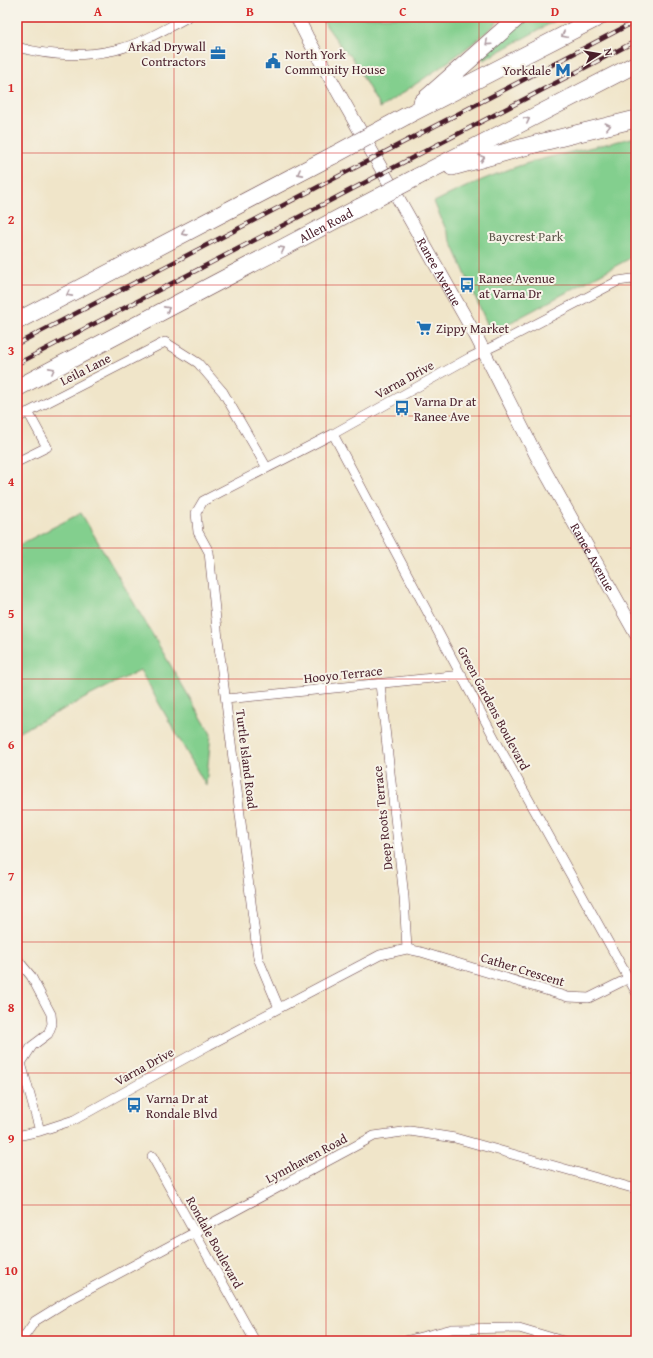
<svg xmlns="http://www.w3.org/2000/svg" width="653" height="1358" font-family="'Gentium Book Plus',serif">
  <rect width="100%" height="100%" fill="#f7f3e8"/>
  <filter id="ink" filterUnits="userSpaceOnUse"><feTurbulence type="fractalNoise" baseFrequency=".025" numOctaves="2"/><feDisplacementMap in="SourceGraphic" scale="8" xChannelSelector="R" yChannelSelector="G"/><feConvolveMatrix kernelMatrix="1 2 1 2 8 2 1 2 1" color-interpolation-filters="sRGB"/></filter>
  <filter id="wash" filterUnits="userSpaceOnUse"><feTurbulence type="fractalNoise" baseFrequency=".012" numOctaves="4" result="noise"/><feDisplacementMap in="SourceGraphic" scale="16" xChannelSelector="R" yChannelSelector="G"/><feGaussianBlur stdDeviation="0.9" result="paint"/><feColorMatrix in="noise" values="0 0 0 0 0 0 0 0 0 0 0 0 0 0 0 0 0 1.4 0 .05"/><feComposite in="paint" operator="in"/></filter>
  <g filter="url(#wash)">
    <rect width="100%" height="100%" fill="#f0e5c9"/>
    <path fill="#83cf8e" stroke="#66775c" d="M 320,17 L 503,17 C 467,52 421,80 380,108 L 351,56 L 345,52 Z
      M 526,17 L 562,17 L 484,60 L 482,57 Z
      M 636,137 L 636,255 L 491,333 L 434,202 C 467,186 500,171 535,161 C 568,152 603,145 636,137 Z
      M 81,513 L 211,734 L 206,786 L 140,670 L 17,733 L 17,546 Z"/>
  </g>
  <g filter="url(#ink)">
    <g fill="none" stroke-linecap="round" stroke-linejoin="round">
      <g stroke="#633d43" stroke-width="10">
        <path id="street" d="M 17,47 C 49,56 83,57 115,50 C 141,44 165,29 188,17
          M 17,418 L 165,342 L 198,363 L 223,392 L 267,468
          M 333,434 L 496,741 L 636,992
          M 17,462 L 47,447 L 28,412
          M 380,684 L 404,897 L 407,949
          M 226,699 L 462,675
          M 17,959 L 31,976 L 51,1014 L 52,1024 L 48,1034 L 32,1046 L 21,1063 L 40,1131
          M 279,1008 L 258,958 L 218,639 L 209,552 L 198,532 L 196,513 L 203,501 L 333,434 L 469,358 L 498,344 L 618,281 L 632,279 L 636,282
          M 17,1136 L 40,1131 L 74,1120 L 209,1045 L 380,955 L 407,949 L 421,952 L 568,997 L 589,998 L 629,978
          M 152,1156 L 255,1341
          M 21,1341 L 35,1321 L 69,1300 L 374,1136 L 410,1131 L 455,1138 L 636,1189
          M 405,1341 L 452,1329 L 519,1328 L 563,1341"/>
      </g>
      <g stroke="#633d43" stroke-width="14">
        <g id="secondary">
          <path id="s1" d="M 297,17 L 307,37 L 477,338 L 536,455 L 636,634"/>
        </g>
      </g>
      <g stroke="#633d43" stroke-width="18">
        <g id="highway">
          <path d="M 422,102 L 518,17"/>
          <path d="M 406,116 L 599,17"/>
          <path d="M 452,167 L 539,143 L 636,119"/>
          <path d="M 417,177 L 636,64"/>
          <path d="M 17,321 L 334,155"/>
          <path id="s2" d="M 17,388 L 360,207"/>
        </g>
      </g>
      <use href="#street" stroke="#fff" stroke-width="9"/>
      <use href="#secondary" stroke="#fff" stroke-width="13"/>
      <use href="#highway" stroke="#fff" stroke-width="17"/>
      <g stroke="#4a1f2b" stroke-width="4.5">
        <path id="rail" d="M 17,344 L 636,21
          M 17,364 L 636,41"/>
      </g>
      <use href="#rail" stroke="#f7f3e8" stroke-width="3" stroke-dasharray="9" stroke-linecap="butt"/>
      <g stroke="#633d43" stroke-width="18" stroke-linecap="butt">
        <path id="highway-bridge" d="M 334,155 L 406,116
          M 360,207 L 417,177"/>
      </g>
      <use href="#highway-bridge" stroke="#fff" stroke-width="17"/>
    </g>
    <defs><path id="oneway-chevron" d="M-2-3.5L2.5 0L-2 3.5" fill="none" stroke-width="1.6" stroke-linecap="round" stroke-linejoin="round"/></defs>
    <g stroke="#ae9aa0">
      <use href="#oneway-chevron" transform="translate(564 35) rotate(153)"/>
      <use href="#oneway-chevron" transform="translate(488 43) rotate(139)"/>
      <use href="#oneway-chevron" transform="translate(527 120) rotate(-27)"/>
      <use href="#oneway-chevron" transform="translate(608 126) rotate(-14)"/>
      <use href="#oneway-chevron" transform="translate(482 158) rotate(-16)"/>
      <use href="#oneway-chevron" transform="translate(300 173) rotate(152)"/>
      <use href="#oneway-chevron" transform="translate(184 233) rotate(152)"/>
      <use href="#oneway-chevron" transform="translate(282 249) rotate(-28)"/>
      <use href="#oneway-chevron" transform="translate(69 294) rotate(152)"/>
      <use href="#oneway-chevron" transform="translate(167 309) rotate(-28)"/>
      <use href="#oneway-chevron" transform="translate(52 370) rotate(-28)"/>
    </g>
  </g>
  <path fill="none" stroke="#d62828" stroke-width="1" stroke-opacity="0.55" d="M 174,17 L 174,1341M 326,17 L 326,1341M 479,17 L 479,1341M 17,153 L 636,153M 17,285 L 636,285M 17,416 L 636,416M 17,548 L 636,548M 17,679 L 636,679M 17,810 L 636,810M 17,942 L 636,942M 17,1073 L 636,1073M 17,1205 L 636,1205"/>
  <defs>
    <g id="office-bare" transform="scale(1.2)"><path d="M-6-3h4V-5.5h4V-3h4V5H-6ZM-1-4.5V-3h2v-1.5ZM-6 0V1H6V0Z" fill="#1f6fb2" stroke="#f7f3e8" stroke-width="2.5" paint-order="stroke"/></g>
    <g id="civic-bare" transform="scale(1.2)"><path d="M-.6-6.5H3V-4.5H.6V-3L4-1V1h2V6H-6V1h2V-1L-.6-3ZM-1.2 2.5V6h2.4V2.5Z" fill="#1f6fb2" stroke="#f7f3e8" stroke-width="2.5" paint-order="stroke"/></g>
    <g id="metro-bare" transform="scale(1.2)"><path d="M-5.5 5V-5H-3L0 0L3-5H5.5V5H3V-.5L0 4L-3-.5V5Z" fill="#1f6fb2" stroke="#f7f3e8" stroke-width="2.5" paint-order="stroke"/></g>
    <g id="bus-bare" transform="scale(1.2)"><path d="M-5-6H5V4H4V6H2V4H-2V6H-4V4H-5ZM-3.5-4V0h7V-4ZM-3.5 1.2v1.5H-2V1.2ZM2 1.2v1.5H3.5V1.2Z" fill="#1f6fb2" stroke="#f7f3e8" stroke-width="2.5" paint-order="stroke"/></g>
    <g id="supermarket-bare" transform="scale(1.2)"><path d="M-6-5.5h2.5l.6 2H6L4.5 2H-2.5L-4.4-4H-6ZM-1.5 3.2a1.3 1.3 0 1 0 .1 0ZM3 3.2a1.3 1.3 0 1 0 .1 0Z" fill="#1f6fb2" stroke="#f7f3e8" stroke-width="2.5" paint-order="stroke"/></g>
  </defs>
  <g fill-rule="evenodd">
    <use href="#office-bare" x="218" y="53"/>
    <use href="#civic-bare" x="273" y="61"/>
    <use href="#metro-bare" x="563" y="70"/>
    <use href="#bus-bare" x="467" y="285"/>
    <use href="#supermarket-bare" x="424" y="328"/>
    <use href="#bus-bare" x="402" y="408"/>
    <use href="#bus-bare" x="134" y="1105"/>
  </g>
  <g text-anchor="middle" stroke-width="4" stroke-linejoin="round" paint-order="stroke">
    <g font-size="13" fill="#4a1f2b" stroke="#f7f3e8" text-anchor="start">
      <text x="206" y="51" text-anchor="end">Arkad Drywall<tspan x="206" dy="15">Contractors</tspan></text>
      <text x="285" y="59">North York<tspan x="285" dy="15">Community House</tspan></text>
      <text x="551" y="75" text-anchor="end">Yorkdale</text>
      <text x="479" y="283">Ranee Avenue<tspan x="479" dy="15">at Varna Dr</tspan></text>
      <text x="436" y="333">Zippy Market</text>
      <text x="414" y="406">Varna Dr at<tspan x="414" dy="15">Ranee Ave</tspan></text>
      <text x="146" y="1103">Varna Dr at<tspan x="146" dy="15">Rondale Blvd</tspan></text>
    </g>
    <g font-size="13" fill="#4a1f2b" stroke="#f7f3e8">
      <text dy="5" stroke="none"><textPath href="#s2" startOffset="349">Allen Road</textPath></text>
      <text dy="5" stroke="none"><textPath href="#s1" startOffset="292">Ranee Avenue</textPath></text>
      <text transform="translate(85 369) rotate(-27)" y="5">Leila Lane</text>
      <text transform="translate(404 379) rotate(-29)" y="5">Varna Drive</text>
      <text dy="5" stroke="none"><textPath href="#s1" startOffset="616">Ranee Avenue</textPath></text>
      <text transform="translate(343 674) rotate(-6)" y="5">Hooyo Terrace</text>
      <text transform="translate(494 708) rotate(62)" y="5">Green Gardens Boulevard</text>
      <text transform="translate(247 759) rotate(83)" y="5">Turtle Island Road</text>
      <text transform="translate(382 818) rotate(-96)" y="5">Deep Roots Terrace</text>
      <text transform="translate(523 969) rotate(17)" y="5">Cather Crescent</text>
      <text transform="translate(144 1066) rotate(-29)" y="5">Varna Drive</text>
      <text transform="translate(306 1158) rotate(-28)" y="5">Lynnhaven Road</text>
      <text transform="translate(215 1242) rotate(61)" y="5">Rondale Boulevard</text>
    </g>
    <g font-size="13" fill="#5b5449" stroke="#f7f3e8">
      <text x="526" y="241">Baycrest Park</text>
    </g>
  </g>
  <rect width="653" height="1358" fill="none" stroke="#f7f3e8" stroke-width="44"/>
  <g transform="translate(599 54) rotate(78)" stroke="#f7f3e8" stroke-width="3" paint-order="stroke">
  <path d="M0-3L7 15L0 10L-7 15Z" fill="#4a1f2b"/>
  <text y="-6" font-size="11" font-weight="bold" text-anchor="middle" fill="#4a1f2b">N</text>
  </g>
  <rect x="22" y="22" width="609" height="1314" fill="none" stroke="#d62828" stroke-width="1.5"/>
  <g font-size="13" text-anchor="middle" font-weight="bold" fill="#d62828">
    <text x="98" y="16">A</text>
    <text x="250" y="16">B</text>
    <text x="403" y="16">C</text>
    <text x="555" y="16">D</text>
    <text x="11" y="92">1</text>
    <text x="11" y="224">2</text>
    <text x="11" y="355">3</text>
    <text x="11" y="486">4</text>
    <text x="11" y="618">5</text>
    <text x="11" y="749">6</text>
    <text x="11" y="881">7</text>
    <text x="11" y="1012">8</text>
    <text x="11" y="1143">9</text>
    <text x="11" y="1275">10</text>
  </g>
</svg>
